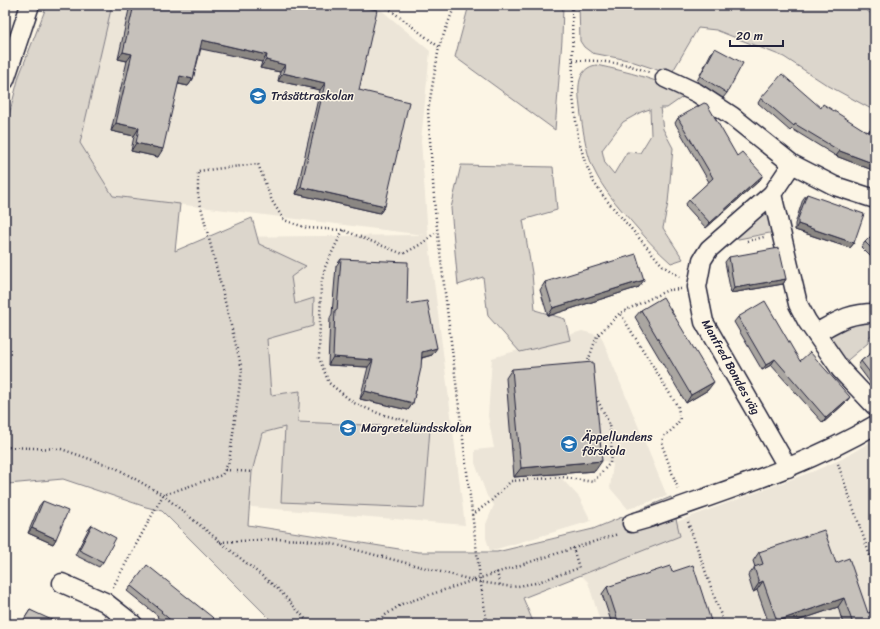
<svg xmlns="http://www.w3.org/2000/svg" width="880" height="629" font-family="Sriracha,sans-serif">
  <rect width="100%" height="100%" fill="#fcf5e5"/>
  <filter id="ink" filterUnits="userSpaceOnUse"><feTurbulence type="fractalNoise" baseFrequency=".025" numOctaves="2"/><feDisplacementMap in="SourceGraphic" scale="8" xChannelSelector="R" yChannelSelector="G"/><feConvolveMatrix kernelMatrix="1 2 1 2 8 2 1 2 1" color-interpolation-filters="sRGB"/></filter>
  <g filter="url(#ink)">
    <path fill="#ece5d8" d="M 112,5 L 372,5 L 380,9 L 430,51 L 421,141 L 428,235 L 465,525 L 241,506 L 219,237 L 424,235 L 113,196 L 80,143 Z
      M 582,331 L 601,336 L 667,496 L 628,509 L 610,488 L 613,464 L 605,461 L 595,462 L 595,471 L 566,473 L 565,468 L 561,469 L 563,480 L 579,497 L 591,521 L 490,551 L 486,538 L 486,524 L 494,505 L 487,496 L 475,463 L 475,450 L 494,448 L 488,416 L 492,358 Z
      M 875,439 L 875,624 L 601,624 L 588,582 L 578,572 L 555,578 L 556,585 L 504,600 L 673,521 L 679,521 L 814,471 L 842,459 Z"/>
    <path fill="#dcd6cc" stroke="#7f7c84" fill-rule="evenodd" d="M 47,5 L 112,5 L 80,143 L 113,196 L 180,204 L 175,251 L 252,218 L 259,244 L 306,266 L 291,277 L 295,304 L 314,298 L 313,326 L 267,339 L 271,395 L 300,391 L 298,422 L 430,428 L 424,508 L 281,502 L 285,427 L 262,433 L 252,472 L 248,525 L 418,552 L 497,552 L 593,529 L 671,497 L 680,536 L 523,598 L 534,624 L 275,624 L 162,511 L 146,507 L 63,479 L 8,484 L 5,292 L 5,131 L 19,76 Z
      M 469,5 L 563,5 L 562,40 L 555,130 L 455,57 Z
      M 579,5 L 860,5 L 875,17 L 875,111 L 827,85 L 784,57 L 716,30 L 698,28 L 670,76 L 655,69 L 628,60 L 592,53 L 584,47 L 580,41 Z
      M 596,65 C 630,72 655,79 687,94 L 667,108 L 660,108 L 663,129 L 673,148 L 668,203 L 663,228 L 683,259 L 671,263 C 656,250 644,236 631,221 C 617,205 603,189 594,170 C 585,152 581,118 579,98 C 578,84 579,68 596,65 ZM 650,109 L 651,135 L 640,153 L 627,152 L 614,174 L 605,163 L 602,150 L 623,122 L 641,112 Z
      M 461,165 L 553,167 L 557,210 L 523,220 L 532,273 L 535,310 L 565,319 L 570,340 L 520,352 L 488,316 L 483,277 L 458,285 L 451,208 Z
      M 766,207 L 775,232 L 728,241 Z
      M 875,316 L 875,332 L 868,338 L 868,343 L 843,364 L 827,341 L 829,335 L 834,329 Z"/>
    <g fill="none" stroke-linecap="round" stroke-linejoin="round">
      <g stroke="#22223b" stroke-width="21">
        <path id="minor" d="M 665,78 L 697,93 L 732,116 L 792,164 L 835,186 L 875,199
          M 5,80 L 30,5
          M 772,194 L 798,304 L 807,321 L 841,370 L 875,406
          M 816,333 C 838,321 849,313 875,313
          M 788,468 L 704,322 L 697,287 L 702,260 L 709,249 L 772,194 L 792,164
          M 632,523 L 646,519 C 725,490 802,468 875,425
          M 62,583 L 105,602 L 133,624"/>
      </g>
      <path stroke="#22223b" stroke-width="2.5" stroke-dasharray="1 3" stroke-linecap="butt" d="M 384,5 L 439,47
        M 455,5 L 439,47 L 428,111 L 435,211 L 480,578 L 487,624
        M 572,5 L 573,97 L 578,137 L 585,162 L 593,181 L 604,197 L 663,266 L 682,278
        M 573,60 L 599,61 L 628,65 L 649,72
        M 343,230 L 325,267 L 321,285 L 319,358 L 329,383 L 354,403 L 380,414 L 423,425 L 462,431
        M 747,241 L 764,237
        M 587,364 L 597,336 L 620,313
        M 5,447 L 61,449 L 116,468 L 163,495 L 278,589 L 310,624
        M 838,464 L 875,570
        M 225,470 L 252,472
        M 678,489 L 662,445 L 663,437 L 673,429 L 680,420 L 678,407 L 620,313 L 668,290 L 681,289
        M 472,515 L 491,501 L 511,481 L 563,477 L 593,482 L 610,463 L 612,440 L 608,421 L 596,397
        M 688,522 L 724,624
        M 220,542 L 275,539 L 305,540 L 333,544 L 480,582 L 513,587 L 535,583 L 579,568 L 573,548
        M 497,572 L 500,585
        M 113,587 L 163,495 L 222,475 L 229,462 L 242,369 L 198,195 L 198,171 L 258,164 L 272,201 L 284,220 L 307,228 L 343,230 L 403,254 L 423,243 L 437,231
        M 93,624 L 96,618
        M 372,624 L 402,604 L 480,578 L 618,534"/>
      <use href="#minor" stroke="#fcf5e5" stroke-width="18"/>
    </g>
    <path fill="#aaa6a1" stroke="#22223b" d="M 130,5 L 353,5 L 359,90 L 385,206 L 380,213 L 296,194 L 320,90 L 278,81 L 280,72 L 260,68 L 262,62 L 201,48 L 193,79 L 188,86 L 178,84 L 158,157 L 131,151 L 134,136 L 111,131 L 127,61 L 118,59 Z
      M 715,48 L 727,93 L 723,98 L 697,81 L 711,53 Z
      M 761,98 L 820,108 L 868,132 L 870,129 L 875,131 L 875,171 L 836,156 L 792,129 L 790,131 L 758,103 Z
      M 678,118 L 737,156 L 760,180 L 706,228 L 685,205 L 689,200 L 709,182 L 675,123 Z
      M 807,194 L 854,243 L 850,248 L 795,230 L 795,224 L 803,199 Z
      M 875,232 L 875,261 L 861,247 L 865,242 Z
      M 729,257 L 786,279 L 783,284 L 731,293 L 725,262 Z
      M 341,259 L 407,304 L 432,355 L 422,358 L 413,403 L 408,410 L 360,399 L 368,367 L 328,365 L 330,318 L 332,314 L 336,266 Z
      M 545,282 L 639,287 L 548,316 L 540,290 Z
      M 641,310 L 708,390 L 686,403 L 635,317 Z
      M 738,317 L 850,397 L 846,402 L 823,423 L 771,365 L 762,370 L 734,322 Z
      M 875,350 L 875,389 L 858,366 L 861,361 Z
      M 512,369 L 595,471 L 514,477 L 506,378 Z
      M 43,501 L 56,539 L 53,544 L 28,533 L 39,506 Z
      M 92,525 L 103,562 L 99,567 L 75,555 L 88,530 Z
      M 759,552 L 836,563 L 875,624 L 843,624 L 838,607 L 788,624 L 769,624 L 757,590 L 753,592 L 748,576 L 755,567 L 753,561 Z
      M 672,572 L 712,624 L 612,624 L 602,594 L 607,587 Z
      M 131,586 L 219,624 L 165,624 L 157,617 L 158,616 L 127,591 Z
      M 30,610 L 54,624 L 21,624 Z"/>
    <path fill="#8b8783" stroke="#22223b" d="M 202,40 L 267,55 L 262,62 L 197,48 Z
      M 123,52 L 132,54 L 127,61 L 118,59 Z
      M 266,60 L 285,65 L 280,72 L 260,68 Z
      M 283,73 L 325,83 L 320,90 L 278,81 Z
      M 180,76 L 193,79 L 188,86 L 175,83 Z
      M 116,123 L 139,128 L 134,136 L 111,131 Z
      M 136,143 L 163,149 L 158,157 L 131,151 Z
      M 840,151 L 875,164 L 875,171 L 836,156 Z
      M 763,175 L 760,180 L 706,228 L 710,223 Z
      M 301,187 L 385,206 L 380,213 L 296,194 Z
      M 798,224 L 854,243 L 850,248 L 795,230 Z
      M 786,279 L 783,284 L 731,293 L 734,288 Z
      M 644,280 L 639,287 L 548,316 L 553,308 Z
      M 437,348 L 432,355 L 417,359 L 422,352 Z
      M 333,357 L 373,360 L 368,367 L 328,365 Z
      M 775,359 L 771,365 L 762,370 L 766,365 Z
      M 714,382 L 708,390 L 686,403 L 691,395 Z
      M 365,391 L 413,403 L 408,410 L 360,399 Z
      M 850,397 L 846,402 L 823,423 L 826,418 Z
      M 602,461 L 595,471 L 514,477 L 521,468 Z
      M 32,528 L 56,539 L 53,544 L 28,533 Z
      M 763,581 L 757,590 L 753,592 L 759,583 Z
      M 844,598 L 838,607 L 788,624 L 775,624 L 777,621 Z"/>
    <path fill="#c6c1bb" stroke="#22223b" d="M 134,5 L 353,5 L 377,10 L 359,90 L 409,102 L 385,206 L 301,187 L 325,83 L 283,73 L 285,65 L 266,60 L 267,55 L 202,40 L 193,79 L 180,76 L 163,149 L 136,143 L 139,128 L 116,123 L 132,54 L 123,52 Z
      M 715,48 L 743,63 L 727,93 L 700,76 Z
      M 782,74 L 821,108 L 823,104 L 869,133 L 870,129 L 875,131 L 875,164 L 840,151 L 795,124 L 794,126 L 761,98 Z
      M 704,103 L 707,104 L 737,156 L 742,152 L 763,175 L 710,223 L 689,200 L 713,178 L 678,118 Z
      M 807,194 L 864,214 L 854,243 L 798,224 L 798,219 Z
      M 875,232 L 875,252 L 865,242 Z
      M 779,248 L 786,279 L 734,288 L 729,257 Z
      M 636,254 L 644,280 L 553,308 L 545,282 Z
      M 341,259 L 408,262 L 407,304 L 427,301 L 437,348 L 422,352 L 421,368 L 413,403 L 365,391 L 373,360 L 333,357 L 335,310 L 337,310 Z
      M 663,297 L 714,382 L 691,395 L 641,310 Z
      M 765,301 L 800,361 L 810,352 L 850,397 L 826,418 L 775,359 L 766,365 L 738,317 Z
      M 875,350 L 875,379 L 861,361 Z
      M 593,362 L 602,461 L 521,468 L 512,369 Z
      M 43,501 L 68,511 L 56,539 L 32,528 Z
      M 92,525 L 116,538 L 103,562 L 79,550 Z
      M 824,530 L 836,563 L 849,558 L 868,613 L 875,611 L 875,624 L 853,624 L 844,598 L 777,621 L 763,581 L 759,583 L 754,567 L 763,564 L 759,552 Z
      M 147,565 L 212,617 L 219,624 L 175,624 L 161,612 L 162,611 L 131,586 Z
      M 693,565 L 712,624 L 619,624 L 607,587 L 670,566 L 672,572 Z
      M 30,610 L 56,622 L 54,624 L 28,624 L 23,621 Z"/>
  </g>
  <defs>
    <g id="school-disc" transform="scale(0.9)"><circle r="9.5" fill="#1f6fb2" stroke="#fcf5e5"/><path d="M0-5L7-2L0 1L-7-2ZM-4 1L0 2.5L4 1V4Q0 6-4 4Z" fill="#fff"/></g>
  </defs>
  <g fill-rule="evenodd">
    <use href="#school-disc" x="258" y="96"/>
    <use href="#school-disc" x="348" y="428"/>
    <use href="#school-disc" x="569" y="444"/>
  </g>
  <g text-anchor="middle" stroke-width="3" stroke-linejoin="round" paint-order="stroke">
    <g font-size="12" fill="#22223b" stroke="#fcf5e5" text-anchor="start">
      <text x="271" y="100">Tråsättraskolan</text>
      <text x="361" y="432">Margretelundsskolan</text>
      <text x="582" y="441">Äppellundens<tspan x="582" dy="14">förskola</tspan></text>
    </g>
    <g font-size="12" fill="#22223b" stroke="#fcf5e5">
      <text transform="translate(731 367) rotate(61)" y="4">Manfred Bondes väg</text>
    </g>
  </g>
  <rect width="880" height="629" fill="none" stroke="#fcf5e5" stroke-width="20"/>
  <rect x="10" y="10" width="860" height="609" fill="none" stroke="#22223b" stroke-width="1.5" filter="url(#ink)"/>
  <path d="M730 40v6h53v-6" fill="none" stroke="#22223b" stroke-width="2"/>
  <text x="736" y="40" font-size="12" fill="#22223b" stroke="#fcf5e5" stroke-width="3" paint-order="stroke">20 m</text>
</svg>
